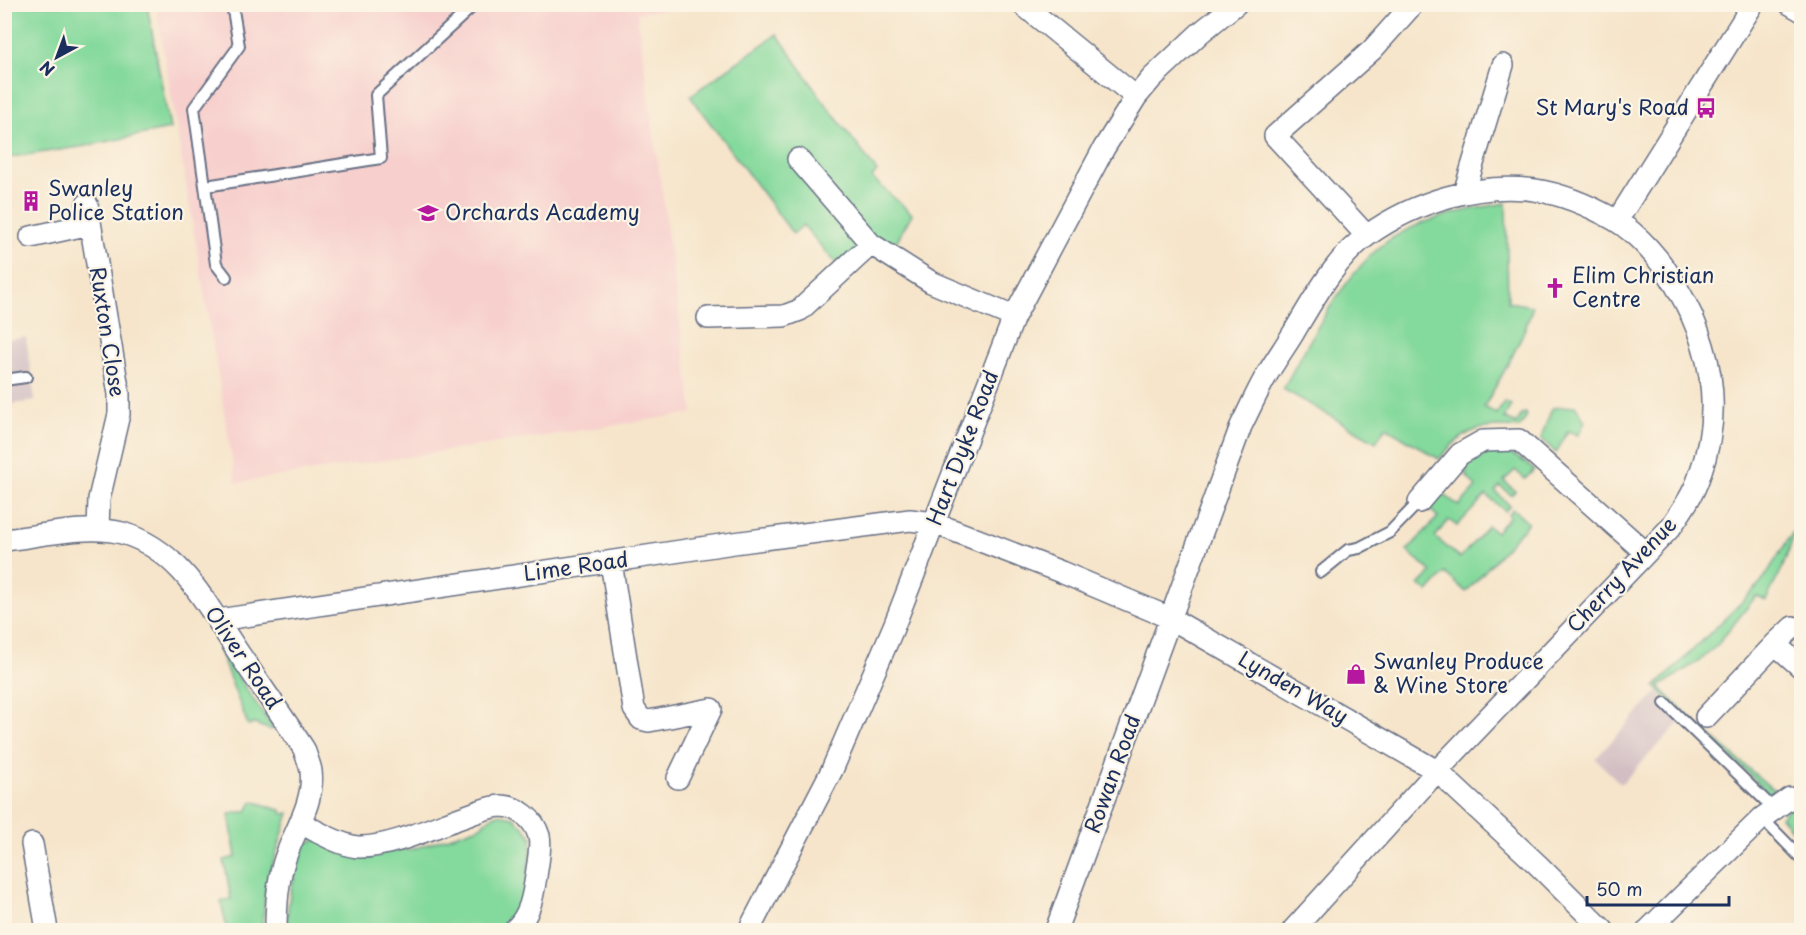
<svg xmlns="http://www.w3.org/2000/svg" width="1806" height="935" font-family="'Playpen Sans',sans-serif">
  <rect width="100%" height="100%" fill="#fcf5e5"/>
  <filter id="ink" filterUnits="userSpaceOnUse"><feTurbulence type="fractalNoise" baseFrequency=".0167" numOctaves="2"/><feDisplacementMap in="SourceGraphic" scale="12" xChannelSelector="R" yChannelSelector="G"/><feConvolveMatrix kernelMatrix="1 2 1 2 8 2 1 2 1" color-interpolation-filters="sRGB"/></filter>
  <filter id="wash" filterUnits="userSpaceOnUse"><feTurbulence type="fractalNoise" baseFrequency=".008" numOctaves="4" result="noise"/><feDisplacementMap in="SourceGraphic" scale="24" xChannelSelector="R" yChannelSelector="G"/><feGaussianBlur stdDeviation="1.35" result="paint"/><feColorMatrix in="noise" values="0 0 0 0 0 0 0 0 0 0 0 0 0 0 0 0 0 1.4 0 .05"/><feComposite in="paint" operator="in"/></filter>
  <g filter="url(#wash)">
    <rect width="100%" height="100%" fill="#f6e5cb"/>
    <path fill="#f7d0cd" d="M 156,5 L 699,5 L 637,13 L 693,413 L 236,483 Z"/>
    <path fill="#d2bec3" d="M 26,337 L 35,401 L 5,405 L 4,340 Z
      M 1657,692 L 1685,717 L 1621,784 L 1595,759 Z"/>
    <path fill="#84d99c" stroke="#50847d" stroke-width="1.5" d="M 4,5 L 147,5 L 170,129 L 80,147 L 5,158 Z
      M 777,34 L 824,102 L 877,171 L 872,178 L 912,214 L 891,251 L 838,266 L 803,225 L 793,234 L 690,96 Z
      M 1506,203 L 1508,302 L 1533,306 C 1522,342 1502,375 1484,407 L 1497,414 L 1504,402 L 1511,405 L 1504,418 L 1516,424 L 1522,414 L 1526,413 L 1526,418 L 1519,428 C 1481,424 1464,429 1439,459 L 1386,427 L 1376,442 L 1283,389 C 1309,342 1339,282 1381,246 C 1415,219 1465,210 1506,203 Z
      M 1576,406 L 1585,422 L 1578,435 L 1568,431 L 1556,453 L 1541,438 L 1552,408 Z
      M 1494,451 C 1512,453 1521,458 1534,470 L 1525,479 L 1515,470 L 1504,481 L 1515,491 L 1511,495 L 1500,486 L 1495,491 L 1510,506 L 1505,511 L 1486,495 L 1457,526 L 1449,520 L 1435,537 L 1460,558 L 1488,526 L 1496,532 L 1510,516 L 1508,514 L 1513,509 L 1528,523 L 1466,592 L 1445,573 L 1428,592 L 1419,585 L 1432,572 L 1407,551 L 1438,517 L 1427,507 L 1437,497 L 1446,496 L 1459,506 L 1476,487 L 1466,475 L 1466,466 L 1474,458 Z
      M 1798,524 L 1782,569 L 1766,600 L 1756,596 L 1719,643 L 1703,658 L 1659,687 L 1699,726 L 1770,787 L 1801,803 L 1801,840 L 1781,817 L 1787,810 L 1655,687 L 1761,583 Z
      M 218,648 L 273,728 L 271,730 L 254,724 L 248,725 Z
      M 252,802 C 262,802 271,809 281,810 L 283,814 L 289,813 L 266,885 L 262,930 L 227,930 L 221,901 L 231,899 L 224,860 L 236,857 L 229,814 L 247,811 Z
      M 498,814 L 514,817 L 532,837 L 525,902 L 506,930 L 287,930 C 286,900 295,871 306,843 L 316,840 L 410,850 L 479,827 L 491,817 Z"/>
  </g>
  <g filter="url(#ink)">
    <g fill="none" stroke-linecap="round" stroke-linejoin="round">
      <g stroke="#686f84" stroke-width="14">
        <path id="service" d="M 206,186 L 381,158 L 376,95 L 475,4
          M 226,277 L 216,264 L 194,108 L 239,46 L 232,4
          M 4,380 L 26,377
          M 1321,572 L 1348,550 L 1359,548 L 1390,532 L 1419,502
          M 1665,703 L 1774,809
          M 1762,818 L 1802,859"/>
      </g>
      <g stroke="#686f84" stroke-width="24">
        <path id="minor" d="M 1022,4 L 1136,97
          M 1790,4 L 1802,11
          M 798,159 L 871,244
          M 1464,193 L 1503,65
          M 87,204 L 119,394 L 119,414 L 99,499 L 98,530
          M 1617,221 L 1753,4
          M 1366,235 L 1275,136 L 1372,50 L 1413,4
          M 31,237 L 90,224
          M 708,318 L 784,316 L 800,310 L 871,244 L 931,282 L 1014,317
          M 1419,502 L 1460,454 L 1483,441 L 1519,440 L 1646,553
          M 4,540 C 40,536 88,524 122,533 C 182,550 208,608 240,655 C 261,686 283,717 304,749 C 306,756 310,764 311,771 C 315,805 291,835 283,865 C 277,886 276,909 276,930
          M 611,562 L 634,709 L 641,719 L 649,721 L 711,709 L 678,778
          M 218,620 L 734,543 L 910,520 L 934,523 L 1061,572 L 1170,618 L 1437,771 L 1538,865 L 1603,930
          M 1793,627 L 1775,644 L 1802,668
          M 1706,717 L 1775,644
          M 301,823 C 316,831 343,847 360,847 C 391,847 436,826 466,816 C 477,812 490,806 502,806 C 519,807 534,819 539,836 C 541,844 539,855 538,863 C 534,887 533,914 514,930
          M 32,844 L 47,930
          M 749,930 L 832,770 L 894,626 L 1014,317 L 1104,148 L 1136,97 L 1152,78 L 1200,33 L 1236,4
          M 1056,930 L 1241,426 C 1249,410 1256,394 1265,378 C 1274,362 1285,347 1294,332 C 1313,300 1337,256 1368,235 C 1414,202 1478,182 1535,190 C 1562,194 1592,207 1615,220 C 1639,234 1663,263 1676,286 C 1712,346 1724,410 1699,477 C 1693,495 1681,512 1670,528 L 1437,771 L 1293,930
          M 1648,930 L 1762,818 L 1790,798"/>
      </g>
      <use href="#service" stroke="#fff" stroke-width="10"/>
      <use href="#minor" stroke="#fff" stroke-width="21"/>
    </g>
  </g>
  <defs>
    <g id="bus-bare" transform="scale(1.62)"><path d="M-5-6H5V4H4V6H2V4H-2V6H-4V4H-5ZM-3.5-4V0h7V-4ZM-3.5 1.2v1.5H-2V1.2ZM2 1.2v1.5H3.5V1.2Z" fill="#b5179e" stroke="#fcf5e5" stroke-width="2.5" paint-order="stroke"/></g>
    <g id="building-bare" transform="scale(1.62)"><path d="M-4-6H4V6H1V3H-1V6H-4ZM-2.5-4.3h1.7v1.8h-1.7ZM.8-4.3h1.7v1.8H.8ZM-2.5-1h1.7V.8h-1.7ZM.8-1h1.7V.8H.8Z" fill="#b5179e" stroke="#fcf5e5" stroke-width="2.5" paint-order="stroke"/></g>
    <g id="school-bare" transform="scale(1.62)"><path d="M0-5L7-2L0 1L-7-2ZM-4 1L0 2.5L4 1V4Q0 6-4 4Z" fill="#b5179e" stroke="#fcf5e5" stroke-width="2.5" paint-order="stroke"/></g>
    <g id="church-bare" transform="scale(1.62)"><path d="M-1.2-6h2.4v3.5h3.3v2.4h-3.3V6h-2.4V-.1h-3.3v-2.4h3.3Z" fill="#b5179e" stroke="#fcf5e5" stroke-width="2.5" paint-order="stroke"/></g>
    <g id="shop-bare" transform="scale(1.62)"><path d="M-5-2.5h2.3a2.7 3.5 0 0 1 5.4 0H5L5.5 6h-11ZM-1.5-2.5h3a1.5 2.3 0 0 0-3 0Z" fill="#b5179e" stroke="#fcf5e5" stroke-width="2.5" paint-order="stroke"/></g>
  </defs>
  <g fill-rule="evenodd">
    <use href="#bus-bare" x="1706" y="108"/>
    <use href="#building-bare" x="31" y="201"/>
    <use href="#school-bare" x="428" y="213"/>
    <use href="#church-bare" x="1555" y="288"/>
    <use href="#shop-bare" x="1356" y="674"/>
  </g>
  <g text-anchor="middle" stroke-width="4.5" stroke-linejoin="round" paint-order="stroke">
    <g font-size="21" fill="#1b2f5e" stroke="#fcf5e5" text-anchor="start">
      <text x="1689" y="115" text-anchor="end">St Mary's Road</text>
      <text x="48" y="196">Swanley<tspan x="48" dy="24">Police Station</tspan></text>
      <text x="445" y="220">Orchards Academy</text>
      <text x="1572" y="283">Elim Christian<tspan x="1572" dy="24">Centre</tspan></text>
      <text x="1373" y="669">Swanley Produce<tspan x="1373" dy="24">&amp; Wine Store</tspan></text>
    </g>
    <g font-size="21" fill="#1b2f5e" stroke="#fcf5e5">
      <text transform="translate(107 332) rotate(81)" y="7">Ruxton Close</text>
      <text transform="translate(963 448) rotate(-69)" y="7">Hart Dyke Road</text>
      <text transform="translate(576 567) rotate(-8)" y="7">Lime Road</text>
      <text transform="translate(1622 575) rotate(-47)" y="7">Cherry Avenue</text>
      <text transform="translate(243 658) rotate(56)" y="7">Oliver Road</text>
      <text transform="translate(1293 688) rotate(30)" y="7">Lynden Way</text>
      <text transform="translate(1113 774) rotate(-70)" y="7">Rowan Road</text>
    </g>
  </g>
  <rect width="1806" height="935" fill="none" stroke="#fcf5e5" stroke-width="24"/>
  <g transform="translate(57 57) rotate(221)" stroke="#fcf5e5" stroke-width="4.5" paint-order="stroke">
  <path d="M0-4.5L10 22L0 15L-10 22Z" fill="#1b2f5e"/>
  <text y="-9" font-size="16" font-weight="bold" text-anchor="middle" fill="#1b2f5e">N</text>
  </g>
  <path d="M1587 896v9h142v-9" fill="none" stroke="#1b2f5e" stroke-width="3"/>
  <text x="1596" y="896" font-size="18" fill="#1b2f5e" stroke="#fcf5e5" stroke-width="4.5" paint-order="stroke">50 m</text>
</svg>
